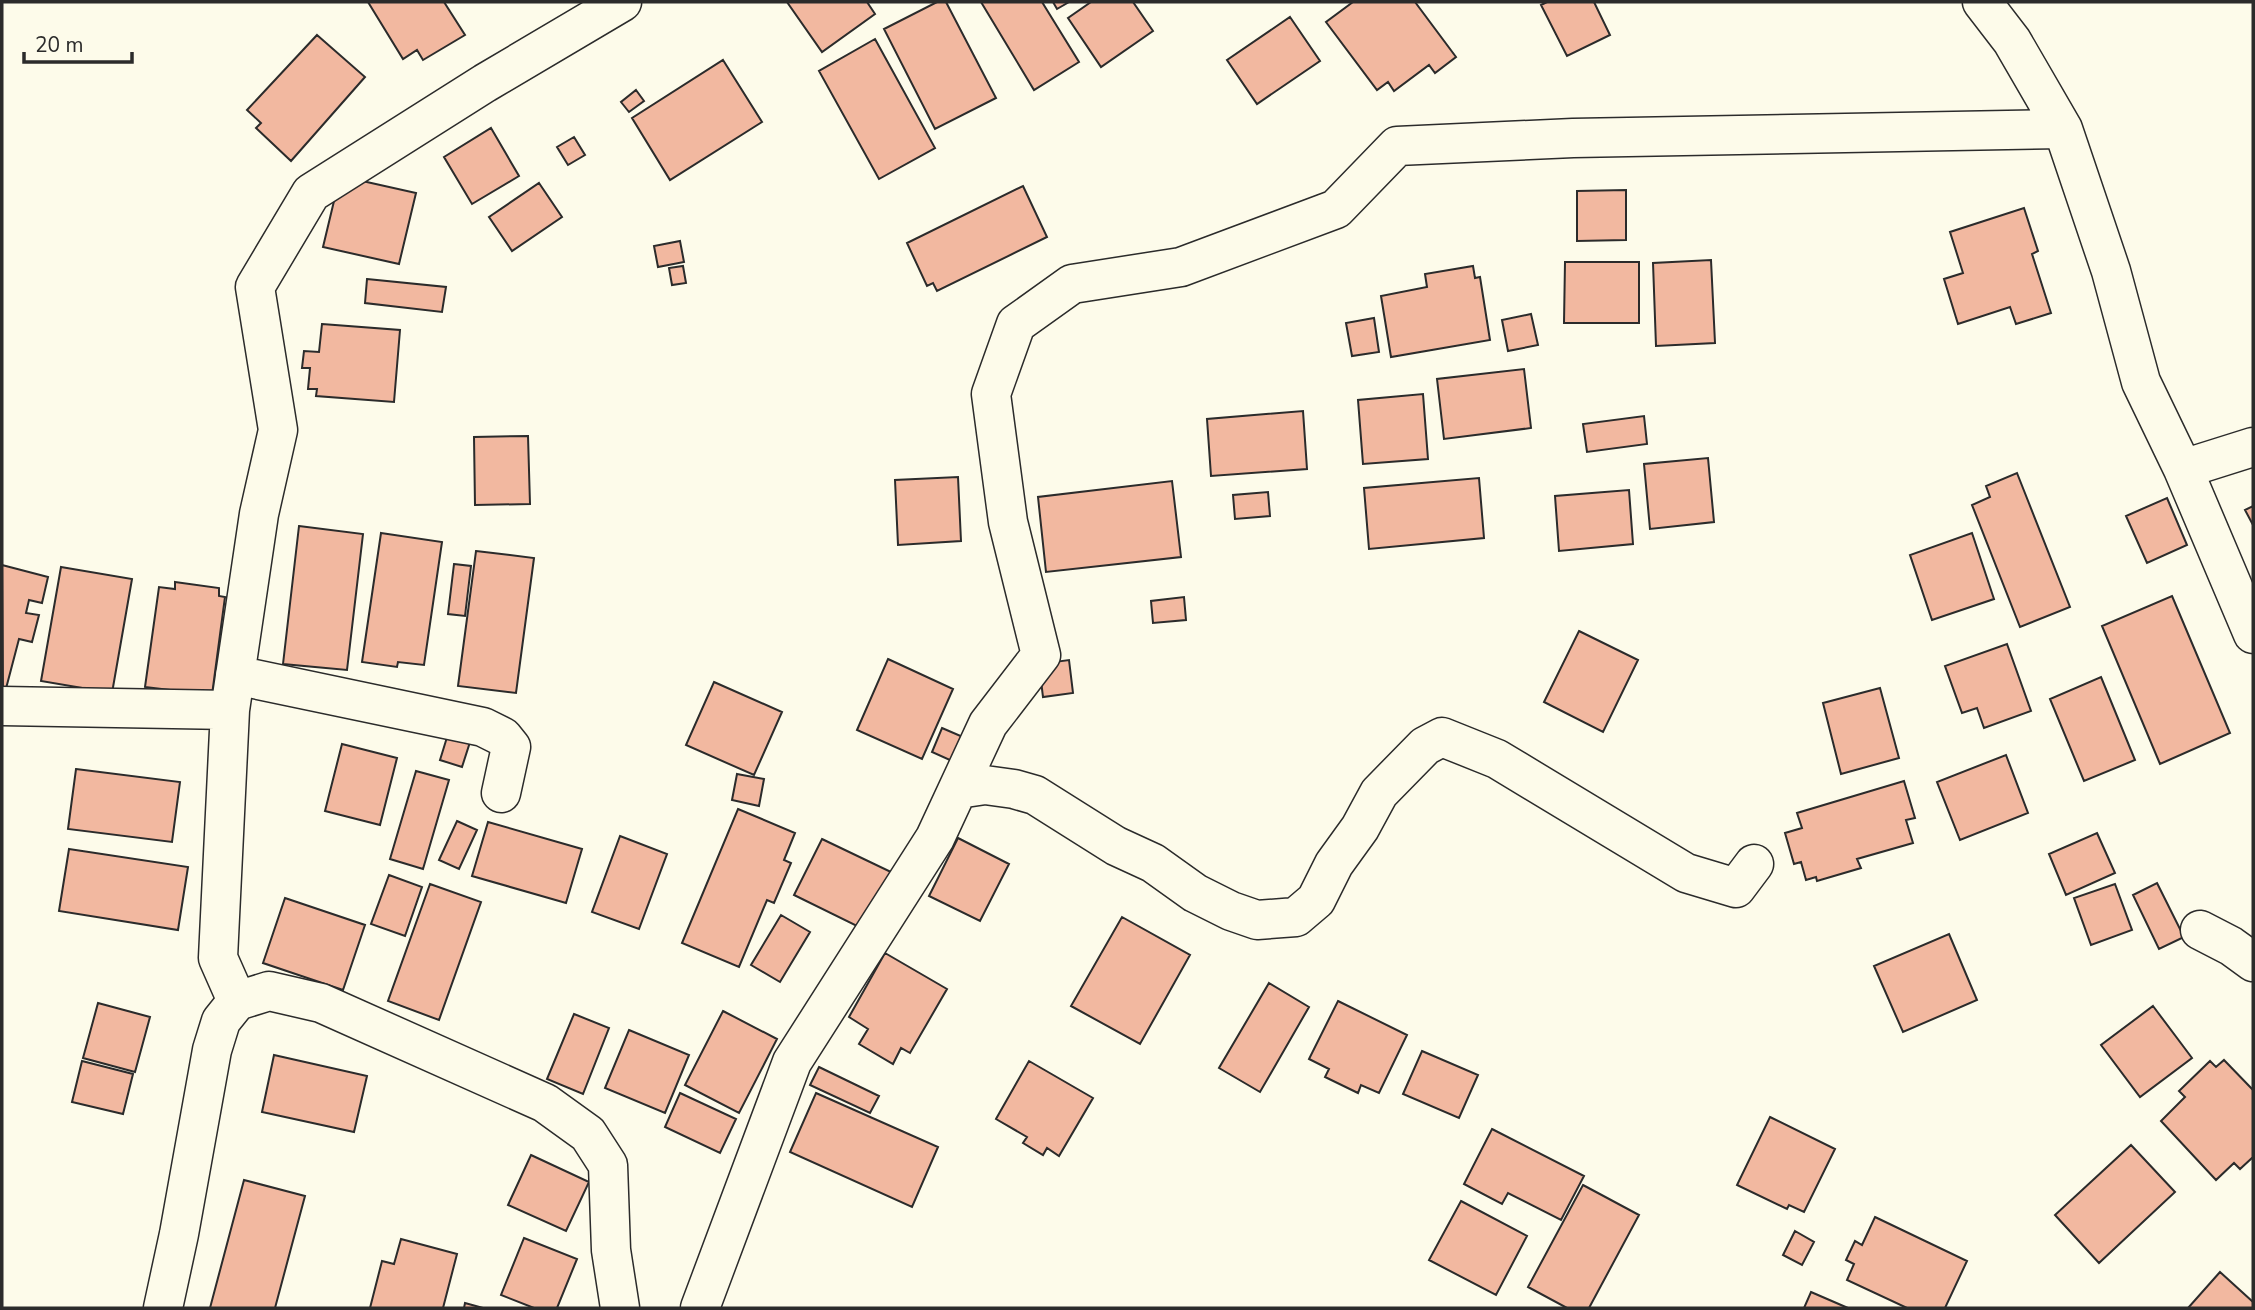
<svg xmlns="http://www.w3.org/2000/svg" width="2255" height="1310" font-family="'Nunito Sans',sans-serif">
  <rect width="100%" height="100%" fill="#fdfbea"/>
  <path fill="#f2b8a0" stroke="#2b2b2b" stroke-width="2" d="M 368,2 L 444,2 L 465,35 L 423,60 L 417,50 L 403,59 Z
    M 787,2 L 867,2 L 875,14 L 822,52 Z
    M 937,2 L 946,2 L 996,98 L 935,129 L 884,29 Z
    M 981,2 L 1042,2 L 1079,62 L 1034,90 Z
    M 1053,2 L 1069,2 L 1057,9 Z
    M 1091,2 L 1133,2 L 1153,31 L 1101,67 L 1068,18 Z
    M 1353,2 L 1415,2 L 1456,57 L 1435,73 L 1429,65 L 1394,91 L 1388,82 L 1377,90 L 1326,22 Z
    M 1547,2 L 1594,2 L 1610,35 L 1567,56 L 1541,5 Z
    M 1290,17 L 1320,61 L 1257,104 L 1227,60 Z
    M 317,35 L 365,77 L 291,161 L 256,128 L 261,123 L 247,110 Z
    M 875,39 L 935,148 L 879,179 L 819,71 Z
    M 723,60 L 762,122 L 670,180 L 632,118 Z
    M 636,90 L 644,101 L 629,112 L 621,102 Z
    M 491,128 L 519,176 L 472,204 L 444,157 Z
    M 574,137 L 585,155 L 568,165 L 557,147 Z
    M 340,176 L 416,193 L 399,264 L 323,247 Z
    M 539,183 L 562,217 L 512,251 L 489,217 Z
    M 1023,186 L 1047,237 L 937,291 L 933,283 L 927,286 L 907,243 Z
    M 1626,190 L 1626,240 L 1577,241 L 1577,191 Z
    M 2024,208 L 2038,251 L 2032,254 L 2051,313 L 2016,324 L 2010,307 L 1958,324 L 1944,279 L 1963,273 L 1950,232 Z
    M 680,241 L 684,262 L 658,267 L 654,246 Z
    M 1711,260 L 1715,343 L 1656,346 L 1653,263 Z
    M 1565,262 L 1639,262 L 1639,323 L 1564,323 Z
    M 683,266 L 686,283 L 672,285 L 669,268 Z
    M 1473,266 L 1475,278 L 1480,277 L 1490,340 L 1391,357 L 1381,296 L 1427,287 L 1425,274 Z
    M 367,279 L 446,287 L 442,312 L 365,303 Z
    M 1531,314 L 1538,345 L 1508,351 L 1502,320 Z
    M 1374,318 L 1379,352 L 1352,356 L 1346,323 Z
    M 322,324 L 400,330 L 394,402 L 316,396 L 317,389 L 308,389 L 310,368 L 302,368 L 304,351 L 319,352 Z
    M 1524,369 L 1531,428 L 1444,439 L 1437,379 Z
    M 1423,394 L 1428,459 L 1363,464 L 1358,400 Z
    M 1303,411 L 1307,469 L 1211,476 L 1207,419 Z
    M 1644,416 L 1647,444 L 1587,452 L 1583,424 Z
    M 528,436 L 530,504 L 475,505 L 474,437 Z
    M 1708,458 L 1714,522 L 1650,529 L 1644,464 Z
    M 2017,473 L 2070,607 L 2020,627 L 1972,505 L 1990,497 L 1986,486 Z
    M 958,477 L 961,541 L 898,545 L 895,480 Z
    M 1479,478 L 1484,538 L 1369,549 L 1364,488 Z
    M 1172,481 L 1181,557 L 1046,572 L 1038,497 Z
    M 1629,490 L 1633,544 L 1559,551 L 1555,496 Z
    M 1268,492 L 1270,516 L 1235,519 L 1233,495 Z
    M 2167,498 L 2187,545 L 2147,563 L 2126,516 Z
    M 2253,506 L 2253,525 L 2245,510 Z
    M 299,526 L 363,534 L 347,670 L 283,664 Z
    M 381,533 L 442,542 L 424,665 L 398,662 L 397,667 L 362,662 Z
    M 1972,533 L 1994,599 L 1932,620 L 1910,555 Z
    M 476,551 L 534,558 L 516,693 L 458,686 Z
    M 454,564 L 471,566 L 465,616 L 448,614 Z
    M 2,565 L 48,577 L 42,603 L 29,600 L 26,613 L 39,615 L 32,642 L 19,639 L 3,700 Z
    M 61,567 L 132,579 L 112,693 L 41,681 Z
    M 175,582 L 219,588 L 219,596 L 225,597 L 212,695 L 145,687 L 159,587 L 175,589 Z
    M 2172,596 L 2230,733 L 2160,764 L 2102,626 Z
    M 1184,597 L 1186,620 L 1153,623 L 1151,601 Z
    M 1579,631 L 1638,660 L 1603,732 L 1544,702 Z
    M 2007,644 L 2031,711 L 1984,728 L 1977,708 L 1962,713 L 1945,666 Z
    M 888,659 L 953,689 L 922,759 L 857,730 Z
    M 1069,660 L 1073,693 L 1043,697 L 1039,664 Z
    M 2101,677 L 2135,760 L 2084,781 L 2050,699 Z
    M 714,682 L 782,712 L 754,775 L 686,745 Z
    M 1880,688 L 1899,758 L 1841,774 L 1823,703 Z
    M 942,728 L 963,737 L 952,761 L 932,752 Z
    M 448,734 L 470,742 L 462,767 L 440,760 Z
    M 342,744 L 397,758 L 380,825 L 325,811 Z
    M 2006,755 L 2028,813 L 1960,840 L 1937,782 Z
    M 76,769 L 180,782 L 172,842 L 68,829 Z
    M 416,771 L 449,780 L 423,869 L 390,859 Z
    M 737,774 L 764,779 L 759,806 L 732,800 Z
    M 1904,781 L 1915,818 L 1906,820 L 1913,843 L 1857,859 L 1861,868 L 1817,881 L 1816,877 L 1806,880 L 1801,862 L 1794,864 L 1785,833 L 1802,828 L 1797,813 Z
    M 738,809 L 795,833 L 784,860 L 791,863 L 774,903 L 767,900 L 739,967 L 682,943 Z
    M 457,821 L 477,830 L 459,869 L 439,860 Z
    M 488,822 L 582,849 L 566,903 L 472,876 Z
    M 2097,833 L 2115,873 L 2066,895 L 2049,854 Z
    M 620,836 L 667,854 L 639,929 L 592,912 Z
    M 958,838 L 1009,864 L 980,921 L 929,896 Z
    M 822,839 L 891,872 L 863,929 L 794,895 Z
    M 69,849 L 188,867 L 178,930 L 59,911 Z
    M 389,875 L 422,887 L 405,936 L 371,924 Z
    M 2157,883 L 2184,937 L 2159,949 L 2133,895 Z
    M 430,884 L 481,902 L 439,1020 L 388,1001 Z
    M 2115,884 L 2132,930 L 2091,945 L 2074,898 Z
    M 285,898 L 365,925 L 343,990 L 263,963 Z
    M 781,915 L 810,932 L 780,982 L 751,965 Z
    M 1122,917 L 1190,955 L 1140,1044 L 1071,1006 Z
    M 1949,934 L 1977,1000 L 1903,1032 L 1874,966 Z
    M 885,953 L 947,989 L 910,1053 L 901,1048 L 893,1064 L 859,1044 L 868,1029 L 849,1017 Z
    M 1269,983 L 1309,1007 L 1260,1092 L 1219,1068 Z
    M 1338,1001 L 1407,1035 L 1379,1093 L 1361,1085 L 1358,1093 L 1325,1077 L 1329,1069 L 1309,1059 Z
    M 98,1003 L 150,1017 L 135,1072 L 83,1058 Z
    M 2153,1006 L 2192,1058 L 2140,1097 L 2101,1045 Z
    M 723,1011 L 777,1039 L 739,1113 L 685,1085 Z
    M 574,1014 L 609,1028 L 583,1094 L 547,1079 Z
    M 629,1030 L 689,1055 L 665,1113 L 605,1088 Z
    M 1422,1051 L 1478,1075 L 1459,1118 L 1403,1094 Z
    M 274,1055 L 367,1076 L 354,1132 L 262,1112 Z
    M 2224,1060 L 2253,1090 L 2253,1157 L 2240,1169 L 2234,1163 L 2216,1180 L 2161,1121 L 2185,1097 L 2179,1091 L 2210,1061 L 2216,1067 Z
    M 82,1061 L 133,1074 L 123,1114 L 72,1102 Z
    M 1029,1061 L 1093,1098 L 1059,1156 L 1047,1148 L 1043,1155 L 1023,1143 L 1027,1137 L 996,1119 Z
    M 819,1067 L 879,1096 L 870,1113 L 810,1085 Z
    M 680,1093 L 736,1119 L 720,1153 L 665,1127 Z
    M 816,1093 L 938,1147 L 912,1207 L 790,1152 Z
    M 1770,1117 L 1835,1149 L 1804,1212 L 1789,1205 L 1787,1209 L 1737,1185 Z
    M 1492,1129 L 1584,1176 L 1561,1220 L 1508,1193 L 1502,1204 L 1464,1184 Z
    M 2131,1145 L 2175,1192 L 2099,1263 L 2055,1215 Z
    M 531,1155 L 589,1182 L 566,1231 L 508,1205 Z
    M 244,1180 L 305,1196 L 275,1308 L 210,1308 Z
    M 1583,1185 L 1639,1215 L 1589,1308 L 1567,1308 L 1528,1287 Z
    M 1461,1201 L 1527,1236 L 1496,1295 L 1429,1260 Z
    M 1875,1217 L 1967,1261 L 1945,1308 L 1907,1308 L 1847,1280 L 1854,1264 L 1846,1260 L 1855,1241 L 1862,1245 Z
    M 1795,1231 L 1814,1242 L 1802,1265 L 1783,1255 Z
    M 524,1238 L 577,1259 L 557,1308 L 534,1308 L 501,1295 Z
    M 401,1239 L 457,1254 L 443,1308 L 370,1308 L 382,1261 L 394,1264 Z
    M 2220,1272 L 2253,1302 L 2253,1308 L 2188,1308 Z
    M 1811,1292 L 1848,1308 L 1804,1308 Z
    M 465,1303 L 483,1308 L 464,1308 Z"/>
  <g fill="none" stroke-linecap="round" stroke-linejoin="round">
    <g stroke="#2b2b2b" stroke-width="41">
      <path id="minor" d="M 1982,2 L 2012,41 L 2063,129 L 2111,271 L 2141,382 L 2183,469 L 2253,634
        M 2183,469 L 2253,447
        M 235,675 L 483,727 L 503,737 L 511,747 L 501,793
        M 2,706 L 230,710
        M 958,789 L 985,785 L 1014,789 L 1035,795 L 1116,846 L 1153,863 L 1195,893 L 1231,911 L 1257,920 L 1296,917 L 1316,900 L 1334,864 L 1360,828 L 1379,793 L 1425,746 L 1442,737 L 1497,759 L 1686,873 L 1736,888 L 1754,864
        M 2200,930 L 2231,946 L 2253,962
        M 237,1001 L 218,958 L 230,710 L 259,514 L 278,430 L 255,287 L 311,193 L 485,83 L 622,2
        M 163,1308 L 179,1234 L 212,1050 L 221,1021 L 237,1001 L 269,991 L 321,1003 L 545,1103 L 588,1134 L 608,1165 L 611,1250 L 620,1308
        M 700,1308 L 792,1062 L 935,838 L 988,724 L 1041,655 L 1008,522 L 991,394 L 1016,324 L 1072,284 L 1181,267 L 1336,209 L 1397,146 L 1573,138 L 2063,129"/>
    </g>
    <use href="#minor" stroke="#fdfbea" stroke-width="38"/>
  </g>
  <rect width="2255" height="1310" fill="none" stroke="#2b2b2b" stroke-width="7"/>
  <path d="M24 52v10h108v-10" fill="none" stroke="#2b2b2b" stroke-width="3.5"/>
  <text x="35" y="52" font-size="21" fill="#2b2b2b" stroke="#fdfbea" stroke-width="5" paint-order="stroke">20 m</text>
</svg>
